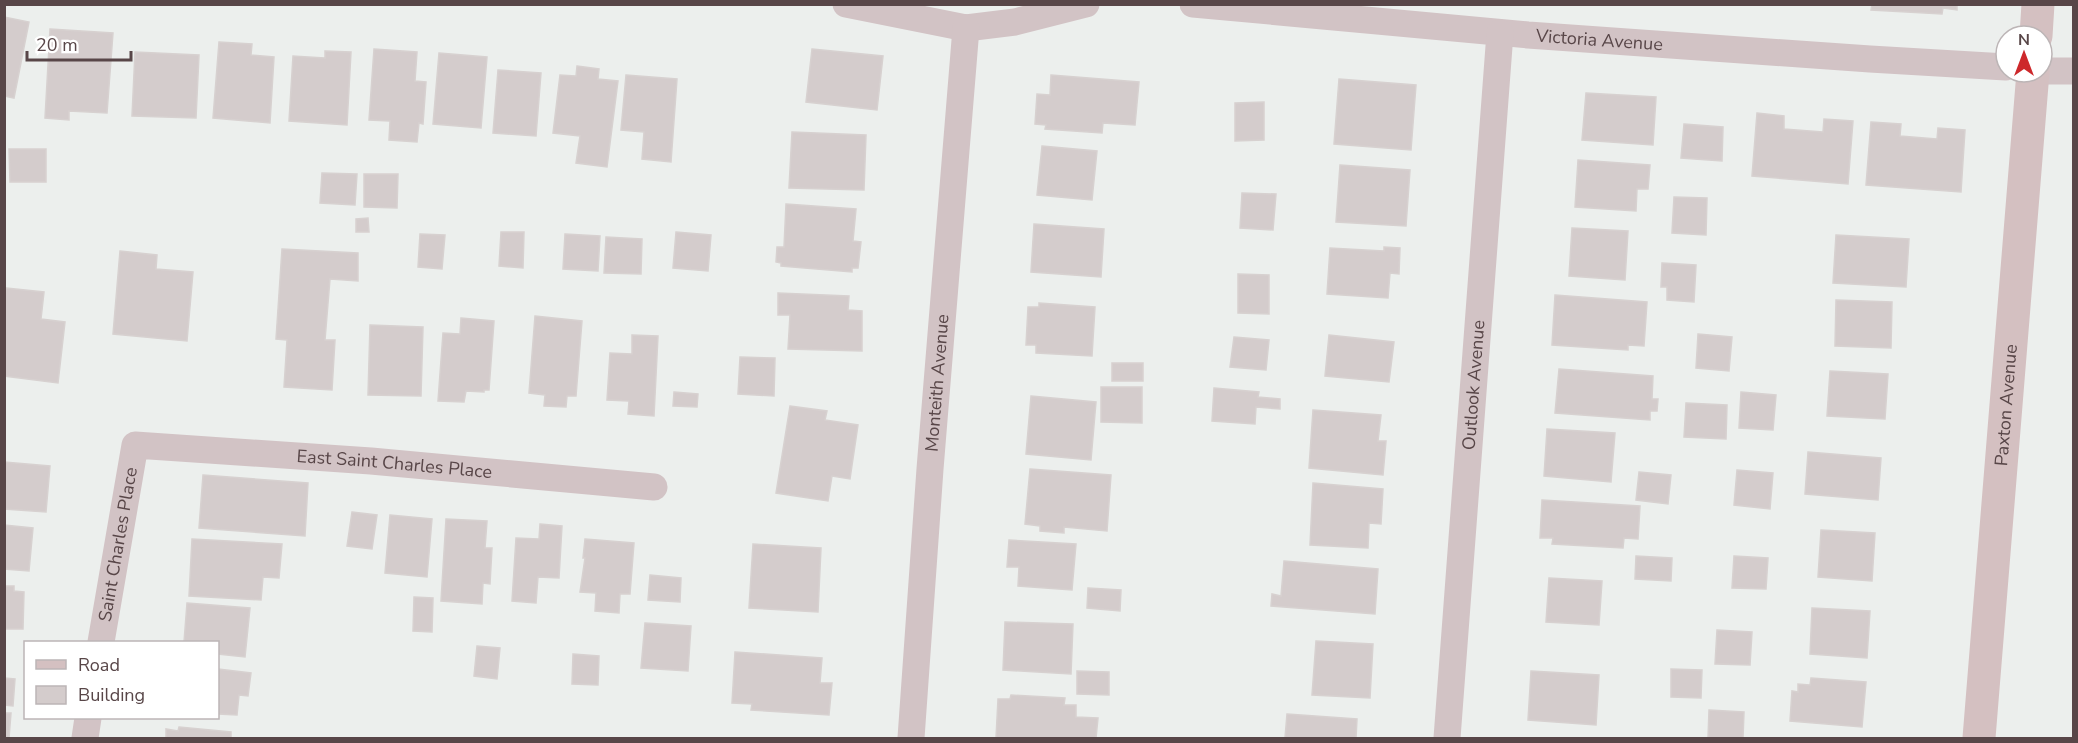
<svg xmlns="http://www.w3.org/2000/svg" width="2078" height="743" font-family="'Nunito Sans',sans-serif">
  <rect width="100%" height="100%" fill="#ecefed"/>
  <path fill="#d4cccc" stroke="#d7d1d0" stroke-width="1.5" d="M 1872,4 L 1957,4 L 1957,10 L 1943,8 L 1942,14 L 1871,10 Z
    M 4,17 L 29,22 L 14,98 L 4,96 Z
    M 50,29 L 113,33 L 107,113 L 69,111 L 69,120 L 45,118 Z
    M 219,42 L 252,44 L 251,55 L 274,57 L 270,123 L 213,118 Z
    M 374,49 L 417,52 L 415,81 L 426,82 L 423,124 L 419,123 L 417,142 L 389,140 L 390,121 L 369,120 Z
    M 812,49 L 883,56 L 877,110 L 806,102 Z
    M 325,51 L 351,52 L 347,125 L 289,121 L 293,56 L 325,58 Z
    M 135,52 L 199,55 L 196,118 L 132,116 Z
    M 439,53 L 487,57 L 481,128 L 433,124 Z
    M 577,66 L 599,69 L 598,79 L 618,81 L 607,167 L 576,163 L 580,136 L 553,133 L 560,75 L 576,76 Z
    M 498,70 L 541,73 L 536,136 L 493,133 Z
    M 626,75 L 677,79 L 671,162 L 642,159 L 644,132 L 621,130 Z
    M 1051,75 L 1139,82 L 1135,125 L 1103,123 L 1102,133 L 1045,129 L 1046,125 L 1035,124 L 1037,94 L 1050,95 Z
    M 1339,79 L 1416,85 L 1411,150 L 1334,144 Z
    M 1586,93 L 1656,97 L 1653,145 L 1582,140 Z
    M 1264,102 L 1264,140 L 1235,141 L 1235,103 Z
    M 1757,113 L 1784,116 L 1784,129 L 1823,132 L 1824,119 L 1853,121 L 1848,184 L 1752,176 Z
    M 1871,122 L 1901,124 L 1900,136 L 1937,139 L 1938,128 L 1965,130 L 1961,192 L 1866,185 Z
    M 1684,124 L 1723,127 L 1722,161 L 1681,158 Z
    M 792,132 L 866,135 L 864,190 L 789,188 Z
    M 1042,146 L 1097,151 L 1092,200 L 1037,195 Z
    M 9,149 L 46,149 L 46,182 L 10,182 Z
    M 1578,160 L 1650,165 L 1648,189 L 1637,189 L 1636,211 L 1575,207 Z
    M 1340,165 L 1410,170 L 1406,226 L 1336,222 Z
    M 322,173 L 357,174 L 355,205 L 320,203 Z
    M 364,174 L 398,174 L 397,208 L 364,207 Z
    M 1242,193 L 1276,194 L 1273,230 L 1240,228 Z
    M 1674,197 L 1707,198 L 1706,235 L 1672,233 Z
    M 786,204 L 856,209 L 853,241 L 861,242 L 858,268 L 852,268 L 852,272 L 781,266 L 781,263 L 776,262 L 777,247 L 784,247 Z
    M 368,218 L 369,232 L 356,232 L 356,219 Z
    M 1034,224 L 1104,229 L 1101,277 L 1031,272 Z
    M 1572,228 L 1628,231 L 1625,280 L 1569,276 Z
    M 501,232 L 524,232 L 523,268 L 499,266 Z
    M 676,232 L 711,235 L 708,271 L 673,268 Z
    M 420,234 L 445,235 L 442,269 L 418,267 Z
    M 565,234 L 600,236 L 598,271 L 563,269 Z
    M 1836,235 L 1909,239 L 1906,287 L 1833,283 Z
    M 606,237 L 642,239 L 641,274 L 604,273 Z
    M 1384,247 L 1400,248 L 1399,274 L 1390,273 L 1388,298 L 1327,294 L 1330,248 L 1384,251 Z
    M 282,249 L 358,253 L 358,281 L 330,279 L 325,340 L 335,340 L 332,390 L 284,387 L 287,340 L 276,339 Z
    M 120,251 L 157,255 L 156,269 L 193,272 L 187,341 L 113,334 Z
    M 1662,263 L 1696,265 L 1694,302 L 1667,300 L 1667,287 L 1661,287 Z
    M 1238,274 L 1269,275 L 1269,314 L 1238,313 Z
    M 6,288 L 44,292 L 41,319 L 65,322 L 58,383 L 4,376 L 4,303 Z
    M 778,293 L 849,296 L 848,310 L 862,311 L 862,351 L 788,349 L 790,315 L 778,315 Z
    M 1555,295 L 1647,302 L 1644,346 L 1628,345 L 1628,350 L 1552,345 Z
    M 1836,300 L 1892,302 L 1891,348 L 1835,346 Z
    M 1039,303 L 1095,307 L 1092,356 L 1036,353 L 1036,345 L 1026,345 L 1028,307 L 1039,307 Z
    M 535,316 L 582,321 L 576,396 L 567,396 L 566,407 L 544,406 L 545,395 L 529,393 Z
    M 461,318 L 494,321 L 489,390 L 484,390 L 484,392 L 466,391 L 464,402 L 438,401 L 443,333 L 460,334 Z
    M 370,325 L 423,327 L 421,396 L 368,395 Z
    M 1698,334 L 1732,337 L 1729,371 L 1696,368 Z
    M 632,335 L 658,336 L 654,416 L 628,414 L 629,401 L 607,400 L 610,353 L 632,354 Z
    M 1329,335 L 1394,342 L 1389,382 L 1325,376 Z
    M 1234,337 L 1269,340 L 1266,370 L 1230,367 Z
    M 740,357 L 775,358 L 774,396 L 738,394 Z
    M 1112,363 L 1143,363 L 1143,381 L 1112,381 Z
    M 1559,369 L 1653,376 L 1652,399 L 1658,399 L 1657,411 L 1650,411 L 1650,420 L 1555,413 Z
    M 1830,371 L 1888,374 L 1885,419 L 1827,416 Z
    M 1101,387 L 1142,387 L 1142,423 L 1101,422 Z
    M 1214,388 L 1259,392 L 1258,397 L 1280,399 L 1280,409 L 1256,407 L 1255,424 L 1212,421 Z
    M 674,392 L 698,394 L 697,407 L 673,406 Z
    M 1741,392 L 1776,395 L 1773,430 L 1739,428 Z
    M 1031,396 L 1096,402 L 1091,460 L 1026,454 Z
    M 1686,403 L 1727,405 L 1726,439 L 1684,437 Z
    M 790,406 L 827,411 L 825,420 L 858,425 L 850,479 L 832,476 L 828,501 L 776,493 Z
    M 1313,410 L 1381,415 L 1378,441 L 1386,441 L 1383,475 L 1309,468 Z
    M 1547,429 L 1615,433 L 1611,482 L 1544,476 Z
    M 1808,452 L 1881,458 L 1878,500 L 1805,494 Z
    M 4,462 L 50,466 L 46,512 L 4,509 Z
    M 1030,469 L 1111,475 L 1107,531 L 1064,527 L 1064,533 L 1040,531 L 1040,526 L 1025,524 Z
    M 1737,470 L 1773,473 L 1770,509 L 1734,505 Z
    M 1639,472 L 1671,475 L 1668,504 L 1636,500 Z
    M 203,475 L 308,483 L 305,536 L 199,528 Z
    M 1313,483 L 1383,489 L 1381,524 L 1369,523 L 1368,548 L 1310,545 Z
    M 1542,500 L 1640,506 L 1638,539 L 1624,538 L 1623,548 L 1552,544 L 1553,538 L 1540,538 Z
    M 352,512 L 377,515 L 372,549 L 347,546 Z
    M 390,515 L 432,519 L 427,577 L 385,573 Z
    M 446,519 L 487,521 L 485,548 L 492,548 L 490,584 L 483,583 L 482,604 L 441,601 Z
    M 540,524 L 562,526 L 559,578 L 538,577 L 536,603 L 512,601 L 516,538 L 539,539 Z
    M 4,525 L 33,528 L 29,571 L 4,569 Z
    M 1821,530 L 1875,533 L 1872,581 L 1818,577 Z
    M 192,539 L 282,544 L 279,578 L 263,577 L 261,600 L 189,596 Z
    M 585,539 L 634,543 L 630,594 L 620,594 L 619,613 L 595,611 L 596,593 L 580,592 L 585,558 L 583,558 Z
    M 1009,540 L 1076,544 L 1072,590 L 1018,586 L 1019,567 L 1007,567 Z
    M 753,544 L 821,548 L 818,612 L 749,608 Z
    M 1636,556 L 1672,558 L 1671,581 L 1635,579 Z
    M 1734,556 L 1768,558 L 1766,589 L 1732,588 Z
    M 1284,561 L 1378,569 L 1375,614 L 1271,606 L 1272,594 L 1281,596 Z
    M 650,575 L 681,578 L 680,602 L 648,600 Z
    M 1549,578 L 1602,581 L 1599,625 L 1546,622 Z
    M 4,586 L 14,586 L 14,591 L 24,592 L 23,629 L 4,629 Z
    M 1088,588 L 1121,590 L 1120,611 L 1087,608 Z
    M 414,597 L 433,598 L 432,632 L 413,631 Z
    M 187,603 L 250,608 L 245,657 L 218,654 L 218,642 L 184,642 Z
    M 1812,608 L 1870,611 L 1867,658 L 1810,654 Z
    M 1005,622 L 1073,624 L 1071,674 L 1003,670 Z
    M 645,623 L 691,626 L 688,671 L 641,668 Z
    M 1717,630 L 1752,632 L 1750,665 L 1715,664 Z
    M 1316,641 L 1373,644 L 1370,698 L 1312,695 Z
    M 477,646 L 500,648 L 497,679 L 474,676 Z
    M 735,652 L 822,658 L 820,683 L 832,683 L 829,715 L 751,710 L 752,704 L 732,703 Z
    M 573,654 L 599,656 L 598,685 L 572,684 Z
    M 218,669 L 251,673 L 248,696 L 239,695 L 237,715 L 218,714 Z
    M 1671,669 L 1702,670 L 1701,698 L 1671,697 Z
    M 1077,671 L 1109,672 L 1109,695 L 1077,694 Z
    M 1531,671 L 1599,675 L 1596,725 L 1528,720 Z
    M 4,678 L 15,679 L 13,706 L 4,705 Z
    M 1811,678 L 1866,682 L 1862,727 L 1790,721 L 1792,691 L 1798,692 L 1798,684 L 1810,685 Z
    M 1011,695 L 1065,698 L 1064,705 L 1076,705 L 1076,717 L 1098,718 L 1096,738 L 996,738 L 998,699 L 1010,699 Z
    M 1709,710 L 1744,712 L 1743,738 L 1708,738 Z
    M 4,713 L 11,713 L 9,738 L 4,738 Z
    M 1287,714 L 1357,719 L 1356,738 L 1285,738 Z
    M 179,727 L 231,732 L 231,738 L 166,738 L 166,729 L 178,731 Z"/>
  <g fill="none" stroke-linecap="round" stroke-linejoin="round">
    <g stroke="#d2c3c5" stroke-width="27">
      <path d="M 846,4 L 966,28 L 1015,22 L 1086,4"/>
      <path id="s1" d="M 1193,4 L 1528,35 L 1870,59 L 2006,67"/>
      <path d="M 2042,71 L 2074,71"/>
      <path id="s2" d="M 101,642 L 135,445 L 371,461 L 654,487"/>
      <path d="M 85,738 L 88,718"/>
      <path id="s3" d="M 911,738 L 930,469 L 966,28"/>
      <path id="s4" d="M 1447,738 L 1500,33"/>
    </g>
    <g stroke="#d4c0c1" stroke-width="33">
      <path d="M 2036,36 L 2038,4"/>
      <path id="s5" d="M 1979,738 L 2033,72"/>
    </g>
  </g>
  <g text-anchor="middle" stroke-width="4.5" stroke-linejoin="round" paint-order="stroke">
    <g font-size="18" fill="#584648" stroke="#fff">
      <text dy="6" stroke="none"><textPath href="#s1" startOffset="408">Victoria Avenue</textPath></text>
      <text dy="6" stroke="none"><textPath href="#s3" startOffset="356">Monteith Avenue</textPath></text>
      <text dy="6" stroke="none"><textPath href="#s4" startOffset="354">Outlook Avenue</textPath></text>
      <text dy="6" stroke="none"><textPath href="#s5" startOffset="334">Paxton Avenue</textPath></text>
      <text dy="6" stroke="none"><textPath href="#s2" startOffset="460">East Saint Charles Place</textPath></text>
      <text dy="6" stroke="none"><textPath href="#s2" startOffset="99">Saint Charles Place</textPath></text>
    </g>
  </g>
  <rect width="2078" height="743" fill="none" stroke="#584648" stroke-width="12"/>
  <rect x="24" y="641" width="195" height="78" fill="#ffffff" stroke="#bcb5b6" stroke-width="1.5"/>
  <rect x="36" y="660" width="30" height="9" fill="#d4c0c1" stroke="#bcb5b6" stroke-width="1.5"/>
  <text x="78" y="671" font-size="18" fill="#584648">Road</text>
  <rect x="36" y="686" width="30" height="18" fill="#d4cccc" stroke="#bcb5b6" stroke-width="1.5"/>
  <text x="78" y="701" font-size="18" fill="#584648">Building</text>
  <g transform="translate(2024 54)"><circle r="28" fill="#ffffff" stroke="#bcb5b6" stroke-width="1.5"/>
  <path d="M0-4.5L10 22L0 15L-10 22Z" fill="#cd282b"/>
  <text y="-9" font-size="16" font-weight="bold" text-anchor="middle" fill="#584648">N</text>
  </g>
  <path d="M27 51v9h104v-9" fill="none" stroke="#584648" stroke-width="3"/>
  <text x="36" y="51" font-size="18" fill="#584648" stroke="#ffffff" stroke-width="4.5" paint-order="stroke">20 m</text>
</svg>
